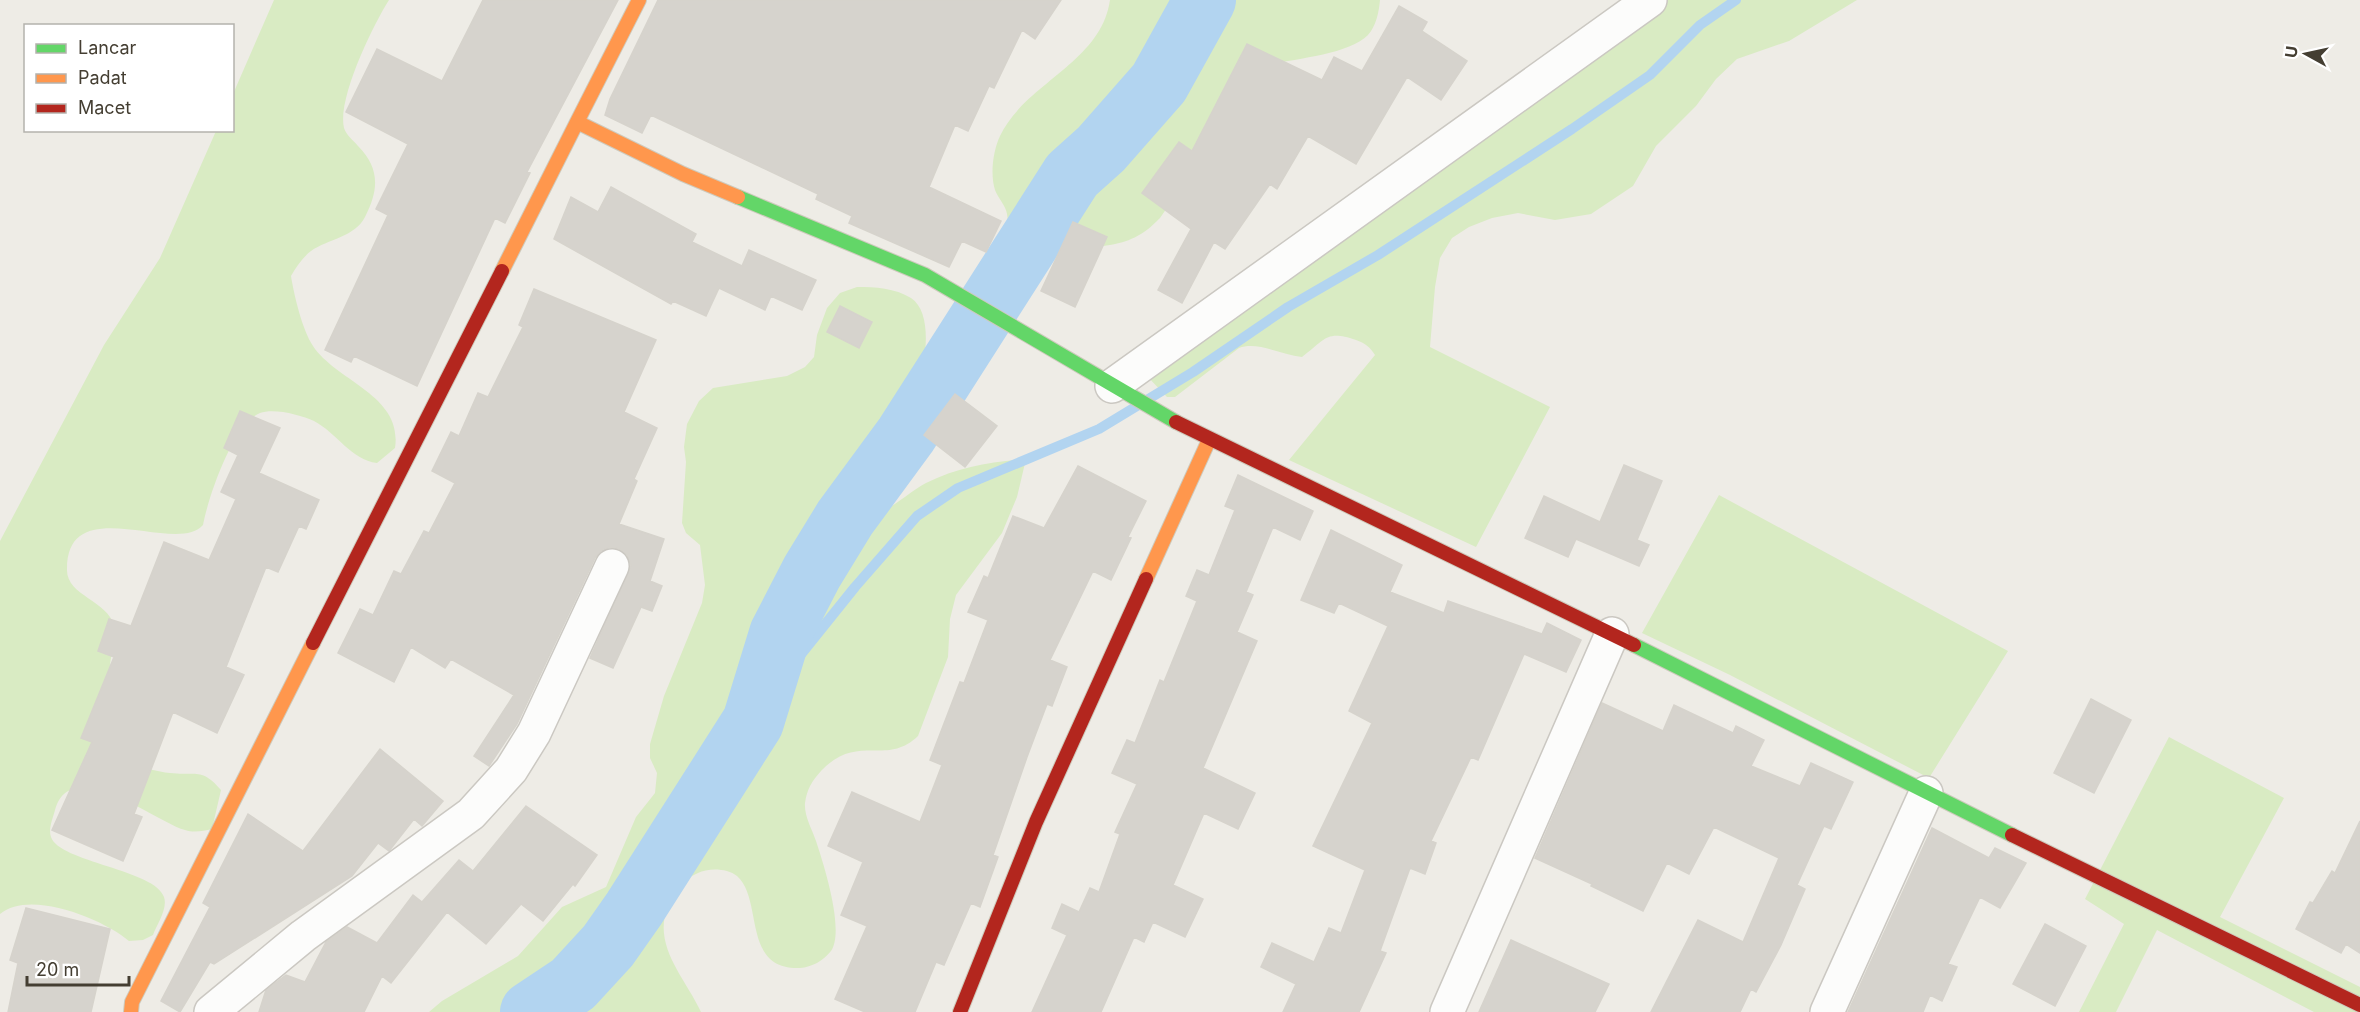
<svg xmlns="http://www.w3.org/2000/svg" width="2360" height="1012" font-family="Inter,sans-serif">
  <rect width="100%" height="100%" fill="#eeece6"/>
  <path fill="#d9ebc3" d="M 274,0 L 389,0 C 373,25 337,99 344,128 C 346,135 354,141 358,146 C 380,168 379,190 365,217 C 355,237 328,239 311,251 C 303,257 296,267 291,276 C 294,295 302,329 313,346 C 337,382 403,395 395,448 L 377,463 C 351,460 337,433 314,421 C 301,415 274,408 260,413 C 233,423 208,498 203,525 C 177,556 67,490 67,569 C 66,596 108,600 114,626 C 117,641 109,657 110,671 C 110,695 126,740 132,765 C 144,767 157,772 170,773 C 195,776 202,767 221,790 L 212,829 C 203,831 194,833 185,830 C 156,822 70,753 55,810 C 53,818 48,829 51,837 C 59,862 156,870 164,897 C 168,909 157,924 153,935 L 143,940 L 129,941 C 103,919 30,889 0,914 L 0,541 L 104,345 L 160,258 L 216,131 L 232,130 L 233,94 Z
    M 1110,0 L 1380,0 C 1379,12 1376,26 1368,35 C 1349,55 1290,59 1264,66 L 1160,218 C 1125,255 1097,241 1053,254 C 1025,263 1028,291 995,283 L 991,276 C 998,257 1011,235 1007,214 C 1006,206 998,198 995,190 C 990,174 993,151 1000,136 C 1025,83 1101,63 1110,0 Z
    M 1657,0 L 1857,0 L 1789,41 L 1737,59 L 1716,79 L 1696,106 L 1656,146 L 1633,186 L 1591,214 L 1555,220 L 1518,213 L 1492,218 L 1469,227 L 1452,238 L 1440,258 L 1435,287 L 1430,347 L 1550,407 L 1476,547 L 1289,460 L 1375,355 C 1370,347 1365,343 1356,340 C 1326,330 1326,339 1302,357 C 1281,355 1258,341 1239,348 L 1175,397 L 1167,397 L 1145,374 Z
    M 857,287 C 875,287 895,288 911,298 C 938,316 922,383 911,407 C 905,421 890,430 882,443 C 870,461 865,483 866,504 L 878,513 C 889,511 912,490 926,483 C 958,467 990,462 1026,459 L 1017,497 L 1002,533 L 956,595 L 950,619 L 948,657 L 918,736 C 886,767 858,732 821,771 C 812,781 807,789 805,803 C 804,816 812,829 816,841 C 824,865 845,931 831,951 C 823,961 812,967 800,968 C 741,970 764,900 737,876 C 727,868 708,868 698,873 C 682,880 675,889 668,905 C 652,946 684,976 701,1012 L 429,1012 L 442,1001 L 518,956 L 562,907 L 606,887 L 636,817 L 655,793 L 657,773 L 650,758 L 650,744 L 664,696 L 702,603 L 705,585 L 700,545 L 686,533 L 682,523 L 686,462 L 684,447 L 687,424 L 699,401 L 713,388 L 787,376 L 805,367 L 814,357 L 817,335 L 827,308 L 840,293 Z
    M 1719,495 L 2008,651 L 1929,778 L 1730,675 L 1642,633 Z
    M 2169,737 L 2284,798 L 2220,917 L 2360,987 L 2360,1012 L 2314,1012 L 2157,930 L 2116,1012 L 2079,1012 L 2124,924 L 2085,899 Z"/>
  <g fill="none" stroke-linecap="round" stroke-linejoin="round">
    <path stroke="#b2d4f0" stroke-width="10" d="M 753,722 L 786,673 L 855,587 L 917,516 L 958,488 L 1099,429 L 1193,372 L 1288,307 L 1378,255 L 1572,129 L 1650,75 L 1700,25 L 1736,0"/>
    <path stroke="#b2d4f0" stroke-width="62" d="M 531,1012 L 573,984 L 608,946 L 634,909 L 753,722 L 780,634 L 812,572 L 845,518 L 906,435 L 1072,175 L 1101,149 L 1159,83 L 1205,0"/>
  </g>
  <path fill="#d6d3cd" stroke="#d6d3cc" stroke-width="1.5" d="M 483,0 L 618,0 L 527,172 L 530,173 L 505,223 L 495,218 L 417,386 L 354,356 L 351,362 L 325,350 L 388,215 L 376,209 L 408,144 L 346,112 L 377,49 L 442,81 Z
    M 658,0 L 1061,0 L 1035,39 L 1022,30 L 994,88 L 989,86 L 968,131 L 955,125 L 929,187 L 1001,221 L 986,252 L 962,241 L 949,267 L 849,223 L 852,216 L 816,199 L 818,194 L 651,115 L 642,133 L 605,115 L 610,99 Z
    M 1399,6 L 1427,22 L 1422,31 L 1467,61 L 1441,100 L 1407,77 L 1356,164 L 1308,136 L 1277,189 L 1270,184 L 1225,249 L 1214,242 L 1182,303 L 1158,290 L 1191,229 L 1142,193 L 1179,142 L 1192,151 L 1247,44 L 1322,80 L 1334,57 L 1362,71 Z
    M 611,187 L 696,234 L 692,242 L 742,266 L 749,250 L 816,280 L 802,310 L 771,296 L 765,310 L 719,288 L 706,316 L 673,301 L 671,304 L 554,239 L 571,197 L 598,212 Z
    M 1073,222 L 1107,237 L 1075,307 L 1041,291 Z
    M 534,289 L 656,340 L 624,412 L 657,428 L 634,479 L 637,481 L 619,524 L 664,539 L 650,581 L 662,586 L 652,611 L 641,607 L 613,668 L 590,658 L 631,565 L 627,555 L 619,549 L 610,547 L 601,551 L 595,558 L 517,724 L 489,766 L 474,756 L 514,695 L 451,659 L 445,668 L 411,647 L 394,682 L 338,653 L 360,609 L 373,615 L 394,571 L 401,574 L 424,531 L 429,533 L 455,483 L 432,471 L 451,432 L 459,436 L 478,393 L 488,397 L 523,327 L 519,325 Z
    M 840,306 L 872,322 L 859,348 L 827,332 Z
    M 955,394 L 997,426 L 965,467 L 924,435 Z
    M 240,411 L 280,428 L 259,473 L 319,500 L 306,529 L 299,526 L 278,572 L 266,567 L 226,667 L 244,675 L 217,733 L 173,712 L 134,814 L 142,817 L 123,861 L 52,830 L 92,742 L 81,738 L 114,657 L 98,651 L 109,619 L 131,626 L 164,542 L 209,560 L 236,499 L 221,492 L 238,455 L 224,448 Z
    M 1624,465 L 1662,481 L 1637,540 L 1649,545 L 1639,566 L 1576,539 L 1568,557 L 1525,538 L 1544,496 L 1600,522 Z
    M 1078,466 L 1146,501 L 1128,537 L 1131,538 L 1111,580 L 1093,571 L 1050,660 L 1067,667 L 1052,706 L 1047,704 L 1027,757 L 993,855 L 998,857 L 980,907 L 971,903 L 944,965 L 936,962 L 915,1012 L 865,1012 L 835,999 L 867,926 L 841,915 L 863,862 L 828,846 L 852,792 L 920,822 L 942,765 L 930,760 L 960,682 L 964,683 L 988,620 L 968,612 L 984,576 L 988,578 L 1013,516 L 1044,528 Z
    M 1238,475 L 1313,511 L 1300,540 L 1273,527 L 1246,592 L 1253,595 L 1237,632 L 1257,641 L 1203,768 L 1255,793 L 1238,829 L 1204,813 L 1173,885 L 1203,899 L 1185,937 L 1153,922 L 1144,942 L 1134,937 L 1101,1012 L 1032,1012 L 1067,935 L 1052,928 L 1062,904 L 1079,912 L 1090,888 L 1099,892 L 1120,834 L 1115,832 L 1137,784 L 1112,773 L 1127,740 L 1135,743 L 1160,680 L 1164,682 L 1197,601 L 1186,596 L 1197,570 L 1209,575 L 1235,510 L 1225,506 Z
    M 1331,530 L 1402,565 L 1390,592 L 1444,613 L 1448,601 L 1542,634 L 1547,623 L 1581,640 L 1566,672 L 1524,654 L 1478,760 L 1471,757 L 1431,841 L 1436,843 L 1425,874 L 1410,868 L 1380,951 L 1386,953 L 1359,1012 L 1283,1012 L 1296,984 L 1261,967 L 1272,943 L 1314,962 L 1329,928 L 1341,933 L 1365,870 L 1313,846 L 1372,723 L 1349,711 L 1388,626 L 1339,603 L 1334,613 L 1301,600 Z
    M 2091,699 L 2131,720 L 2094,793 L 2054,773 Z
    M 1602,703 L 1663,731 L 1674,705 L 1733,733 L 1736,726 L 1764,740 L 1751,766 L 1800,786 L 1811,763 L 1853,782 L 1831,829 L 1824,826 L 1797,885 L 1805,889 L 1781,945 L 1756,992 L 1751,989 L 1740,1012 L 1651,1012 L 1698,920 L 1743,942 L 1779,858 L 1714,827 L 1689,874 L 1667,863 L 1643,911 L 1591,886 L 1592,884 L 1535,858 Z
    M 380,749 L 443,801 L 422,826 L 414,819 L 389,851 L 378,843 L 352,876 L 214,964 L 210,962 L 180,1012 L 161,1001 L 210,907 L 203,903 L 248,814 L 303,851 Z
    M 526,806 L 597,855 L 575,886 L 573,884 L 543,921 L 521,904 L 486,944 L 447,912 L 391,983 L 382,976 L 364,1012 L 259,1012 L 266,990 L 286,975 L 305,982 L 326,942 L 347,927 L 377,943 L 413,895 L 422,902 L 459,860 L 473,871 Z
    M 2360,821 L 2360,953 L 2346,944 L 2341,953 L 2296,929 L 2310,902 L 2313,903 L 2332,871 L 2335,873 Z
    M 1932,828 L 1989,858 L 1995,848 L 2026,863 L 2000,908 L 1980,897 L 1948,964 L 1957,967 L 1942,1001 L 1930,995 L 1923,1012 L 1848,1012 Z
    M 26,908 L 110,929 L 91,1012 L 8,1012 L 18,963 L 10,960 Z
    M 2045,924 L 2086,946 L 2055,1006 L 2013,984 Z
    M 1511,940 L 1609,984 L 1595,1012 L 1479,1012 Z"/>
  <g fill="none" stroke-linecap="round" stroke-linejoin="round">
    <g stroke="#cbc8c2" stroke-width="36">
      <path id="street" d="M 1112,386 L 1650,0
        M 211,1012 L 303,936 L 471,814 L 511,770 L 534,733 L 612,566
        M 1447,1012 L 1612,634
        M 1827,1012 L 1926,793"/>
    </g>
    <g stroke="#cecabc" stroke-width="16">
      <path id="fast" d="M 738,197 L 925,275 L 1176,422
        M 1634,645 L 2012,835"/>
    </g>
    <g stroke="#cecabc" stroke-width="16">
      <path id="slow" d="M 639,0 L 577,122 L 683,174 L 738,197
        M 502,271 L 577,122
        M 1146,579 L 1209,440
        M 131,1012 L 132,1002 L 313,643"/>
    </g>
    <g stroke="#cecabc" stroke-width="16">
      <path id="jam" d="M 1176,422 L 1634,645
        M 313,643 L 502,271
        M 2012,835 L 2360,1005
        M 960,1012 L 1036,822 L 1146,579"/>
    </g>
    <use href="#street" stroke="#fcfcfb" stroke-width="33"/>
    <use href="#fast" stroke="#63d668" stroke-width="14"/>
    <use href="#slow" stroke="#ff974d" stroke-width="14"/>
    <use href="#jam" stroke="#b3261e" stroke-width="14"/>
  </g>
  <rect x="24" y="24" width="210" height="108" fill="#ffffff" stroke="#b4b2ad" stroke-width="1.5"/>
  <rect x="36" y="44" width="30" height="9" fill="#63d668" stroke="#b4b2ad" stroke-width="1.5"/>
  <text x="78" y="54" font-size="18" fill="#443e32">Lancar</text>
  <rect x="36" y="74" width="30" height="9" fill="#ff974d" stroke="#b4b2ad" stroke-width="1.5"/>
  <text x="78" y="84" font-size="18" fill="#443e32">Padat</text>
  <rect x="36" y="104" width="30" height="9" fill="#b3261e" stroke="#b4b2ad" stroke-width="1.5"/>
  <text x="78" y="114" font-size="18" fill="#443e32">Macet</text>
  <g transform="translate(2306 54) rotate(278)" stroke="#ffffff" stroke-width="4.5" paint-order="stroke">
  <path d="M0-4.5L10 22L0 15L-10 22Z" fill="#443e32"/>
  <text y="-9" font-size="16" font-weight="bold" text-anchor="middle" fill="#443e32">U</text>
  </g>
  <path d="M27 976v9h102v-9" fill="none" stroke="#443e32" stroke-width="3"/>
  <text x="36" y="976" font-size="18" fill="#443e32" stroke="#ffffff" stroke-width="4.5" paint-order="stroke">20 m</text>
</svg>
